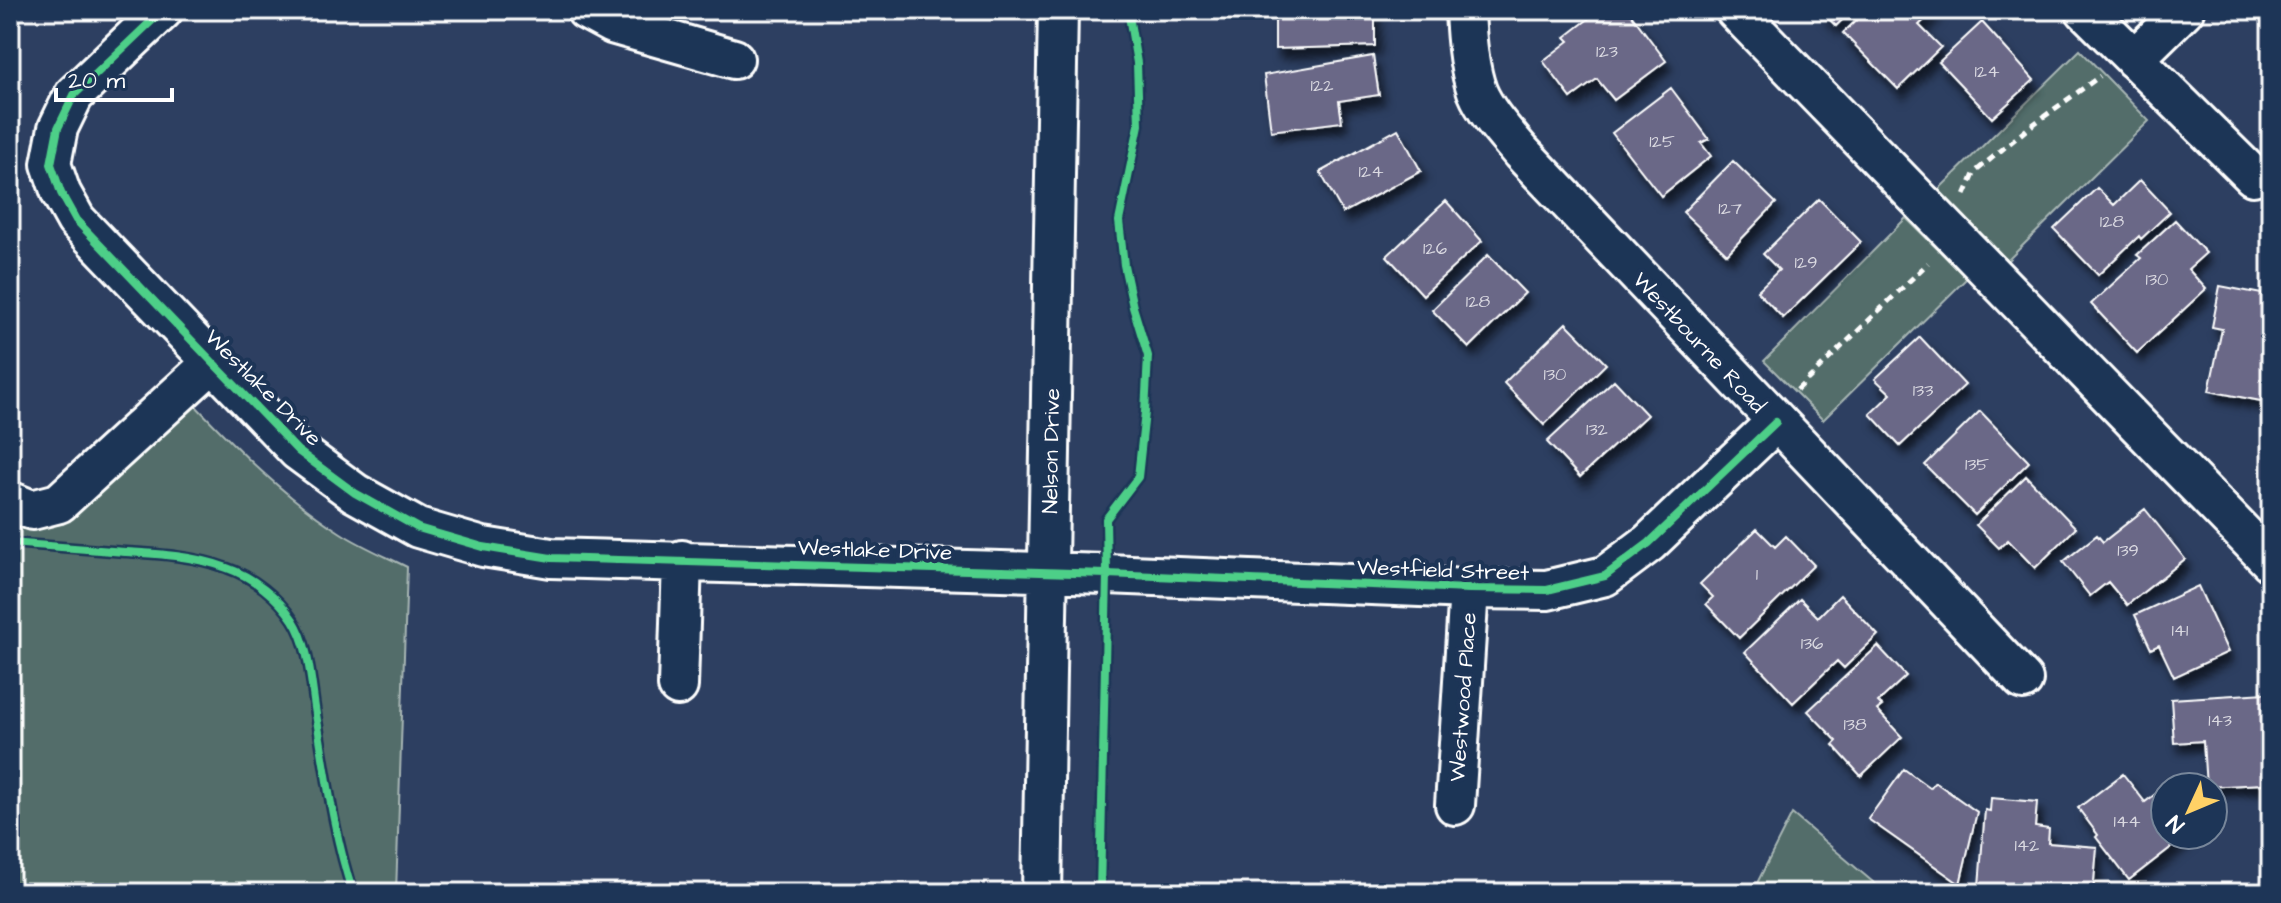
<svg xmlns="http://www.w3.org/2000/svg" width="2281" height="903" font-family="'Architects Daughter',sans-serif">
  <defs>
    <filter id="shadow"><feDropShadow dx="5" dy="9" stdDeviation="4" flood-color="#0009"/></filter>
  </defs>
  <rect width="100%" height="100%" fill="#2d3f61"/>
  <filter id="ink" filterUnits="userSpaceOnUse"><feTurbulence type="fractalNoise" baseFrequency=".0125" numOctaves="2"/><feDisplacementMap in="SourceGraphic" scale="16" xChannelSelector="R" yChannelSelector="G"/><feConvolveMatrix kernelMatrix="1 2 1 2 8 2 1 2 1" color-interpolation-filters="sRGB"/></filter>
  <g filter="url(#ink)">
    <path fill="#526d6a" stroke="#a8b6b4" stroke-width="2" d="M 2080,50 L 2149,121 L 2005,263 L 1936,192 Z
      M 1906,218 L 1967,278 L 1823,420 L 1764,361 Z
      M 192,402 C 238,450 284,497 341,533 C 361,546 385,556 407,567 L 396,893 L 10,893 L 10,520 L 41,526 L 63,524 Z
      M 1792,814 L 1886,893 L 1752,893 Z"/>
    <path fill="#6b6787" stroke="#fff" stroke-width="2" filter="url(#shadow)" d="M 1275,10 L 1375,10 L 1375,46 L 1275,49 Z
      M 1600,10 L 1628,10 L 1666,61 L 1614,100 L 1597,79 L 1571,98 L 1543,61 L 1569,41 L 1565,37 Z
      M 1820,10 L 1852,10 L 1836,26 Z
      M 1867,10 L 1935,10 L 1919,25 L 1941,47 L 1898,89 L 1843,33 Z
      M 1982,22 L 2034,80 L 1992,118 L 1939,62 Z
      M 1373,56 L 1379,95 L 1339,101 L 1342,122 L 1271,131 L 1264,75 Z
      M 1671,88 L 1709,139 L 1701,143 L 1711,156 L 1661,196 L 1612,133 Z
      M 1398,129 L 1421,171 L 1343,213 L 1320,172 Z
      M 1733,161 L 1776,203 L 1727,254 L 1683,212 Z
      M 2140,180 L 2170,212 L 2141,239 L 2139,236 L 2098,275 L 2054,229 L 2097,188 L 2114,205 Z
      M 1819,199 L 1861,242 L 1783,318 L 1757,291 L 1779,270 L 1763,254 Z
      M 1446,201 L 1482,241 L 1423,295 L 1387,256 Z
      M 2175,220 L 2206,253 L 2188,269 L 2206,289 L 2137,353 L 2091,304 L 2141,258 L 2137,255 Z
      M 1488,255 L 1525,293 L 1469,348 L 1432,310 Z
      M 2220,286 L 2267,295 L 2261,321 L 2271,323 L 2271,403 L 2209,391 L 2222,329 L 2212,327 Z
      M 1566,323 L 1606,364 L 1544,425 L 1504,383 Z
      M 1920,337 L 1965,385 L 1900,446 L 1870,414 L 1891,394 L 1875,379 Z
      M 1614,380 L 1647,415 L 1580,477 L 1547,442 Z
      M 1980,411 L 2029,462 L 1975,515 L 1925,465 Z
      M 2026,476 L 2076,528 L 2035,568 L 2008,540 L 1999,548 L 1976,525 Z
      M 2145,509 L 2185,559 L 2127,605 L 2108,582 L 2090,596 L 2063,562 L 2097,535 L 2103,542 Z
      M 1757,529 L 1775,547 L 1786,536 L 1814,565 L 1739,638 L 1706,604 L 1713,597 L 1700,584 Z
      M 2198,586 L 2228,652 L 2174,677 L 2159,645 L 2151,649 L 2135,615 Z
      M 1840,595 L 1878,635 L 1844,668 L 1837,661 L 1793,703 L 1745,652 L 1800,599 L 1818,617 Z
      M 1878,646 L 1906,676 L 1878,702 L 1882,706 L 1877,710 L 1902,737 L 1861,776 L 1833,745 L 1837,741 L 1808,711 Z
      M 2266,693 L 2269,741 L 2261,741 L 2263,784 L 2206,787 L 2203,741 L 2174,743 L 2171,699 Z
      M 1904,769 L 1930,788 L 1935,782 L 1977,812 L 1960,884 L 1868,819 Z
      M 2123,774 L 2145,802 L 2170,783 L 2173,787 L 2165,787 L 2165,835 L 2187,835 L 2129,880 L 2096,837 L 2098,835 L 2078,808 Z
      M 1991,798 L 2037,802 L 2035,827 L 2049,829 L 2048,843 L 2097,847 L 2093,893 L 2056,893 L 1979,886 L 1985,810 L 1990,811 Z"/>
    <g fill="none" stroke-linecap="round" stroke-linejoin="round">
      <g stroke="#fff" stroke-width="44">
        <path id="minor" d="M 163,10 L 74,95 L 58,128 L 51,164 L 61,193 L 76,220 L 298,451 L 355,493 L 418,528 L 483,547 L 551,558 L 1107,574 L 1469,589 L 1547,590 L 1605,576 L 1649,543 L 1776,422
          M 586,10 L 612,24 L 734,59
          M 1465,10 C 1466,36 1468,66 1477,91 C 1486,113 1506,134 1521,152 L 2023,680
          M 1735,10 L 2271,562
          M 2085,10 L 2253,176
          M 2134,59 L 2184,10
          M 10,501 L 32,510 L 59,503 L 213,362
          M 678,686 L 682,560
          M 1455,805 L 1469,589
          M 1042,893 L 1058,10"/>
      </g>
      <path stroke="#fff" stroke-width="5" stroke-dasharray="8 6" stroke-linecap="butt" d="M 1965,195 L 1975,172 L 2027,129 L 2100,76
        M 1797,390 L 1928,263"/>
      <use href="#minor" stroke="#1d3557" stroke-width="38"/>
      <g stroke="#1d3557" stroke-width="13">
        <path id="cycleway" d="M 163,10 L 74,95 L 58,128 L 51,164 L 61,193 L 76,220 L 298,451 L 355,493 L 418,528 L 483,547 L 551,558 L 1107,574 L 1469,589 L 1547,590 L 1605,576 L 1649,543 L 1776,422
          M 10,543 C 48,546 87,549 125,552 C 159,554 195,556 227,568 C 253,577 278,597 293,620 C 310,646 311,685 316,714 C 326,774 334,836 353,893
          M 1100,893 L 1107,574 L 1106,519 L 1138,477 L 1145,412 L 1148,356 L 1133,307 L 1124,265 L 1119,221 L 1139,125 L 1137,63 L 1128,10"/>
      </g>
      <use href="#cycleway" stroke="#4dcf88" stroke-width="8"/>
    </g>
  </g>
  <g text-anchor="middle" stroke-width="8" stroke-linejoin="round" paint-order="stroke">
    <g font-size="18" fill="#dad9e1">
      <text x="1607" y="57">123</text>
      <text x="1987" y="77">124</text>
      <text x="1322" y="91">122</text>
      <text x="1662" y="147">125</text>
      <text x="1371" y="177">124</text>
      <text x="1730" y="214">127</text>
      <text x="2112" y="227">128</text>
      <text x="1435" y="254">126</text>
      <text x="1806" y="268">129</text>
      <text x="2157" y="285">130</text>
      <text x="1478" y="307">128</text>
      <text x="1555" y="380">130</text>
      <text x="1923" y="396">133</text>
      <text x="1597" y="435">132</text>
      <text x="1977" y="470">135</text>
      <text x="2128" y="556">139</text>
      <text x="1757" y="580">1</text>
      <text x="2180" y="636">141</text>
      <text x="1812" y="649">136</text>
      <text x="2220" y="726">143</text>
      <text x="1855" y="730">138</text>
      <text x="2127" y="827">144</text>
      <text x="2027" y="851">142</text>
    </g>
    <g font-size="22" fill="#fff" stroke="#1d3557">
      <text transform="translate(1700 342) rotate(47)" y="8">Westbourne Road</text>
      <text transform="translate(264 387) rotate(45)" y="8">Westlake Drive</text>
      <text transform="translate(1050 451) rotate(-89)" y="8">Nelson Drive</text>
      <text transform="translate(875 549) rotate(2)" y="8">Westlake Drive</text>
      <text transform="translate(1443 569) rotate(2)" y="8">Westfield Street</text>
      <text transform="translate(1462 697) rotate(-86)" y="8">Westwood Place</text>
    </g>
  </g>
  <rect width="2281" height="903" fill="none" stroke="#1d3557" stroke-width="40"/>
  <rect x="20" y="20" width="2241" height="863" fill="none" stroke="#fff" stroke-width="3" filter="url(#ink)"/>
  <g transform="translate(2189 811) rotate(226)"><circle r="38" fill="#1d3557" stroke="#77869a" stroke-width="2"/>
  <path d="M0-6L14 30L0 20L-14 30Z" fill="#ffd166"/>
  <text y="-12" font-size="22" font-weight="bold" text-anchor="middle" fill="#ffffff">N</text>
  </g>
  <path d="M56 88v12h116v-12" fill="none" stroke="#ffffff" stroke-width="4"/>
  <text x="68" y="88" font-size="24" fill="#ffffff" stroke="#1d3557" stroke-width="6" paint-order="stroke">20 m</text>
</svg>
